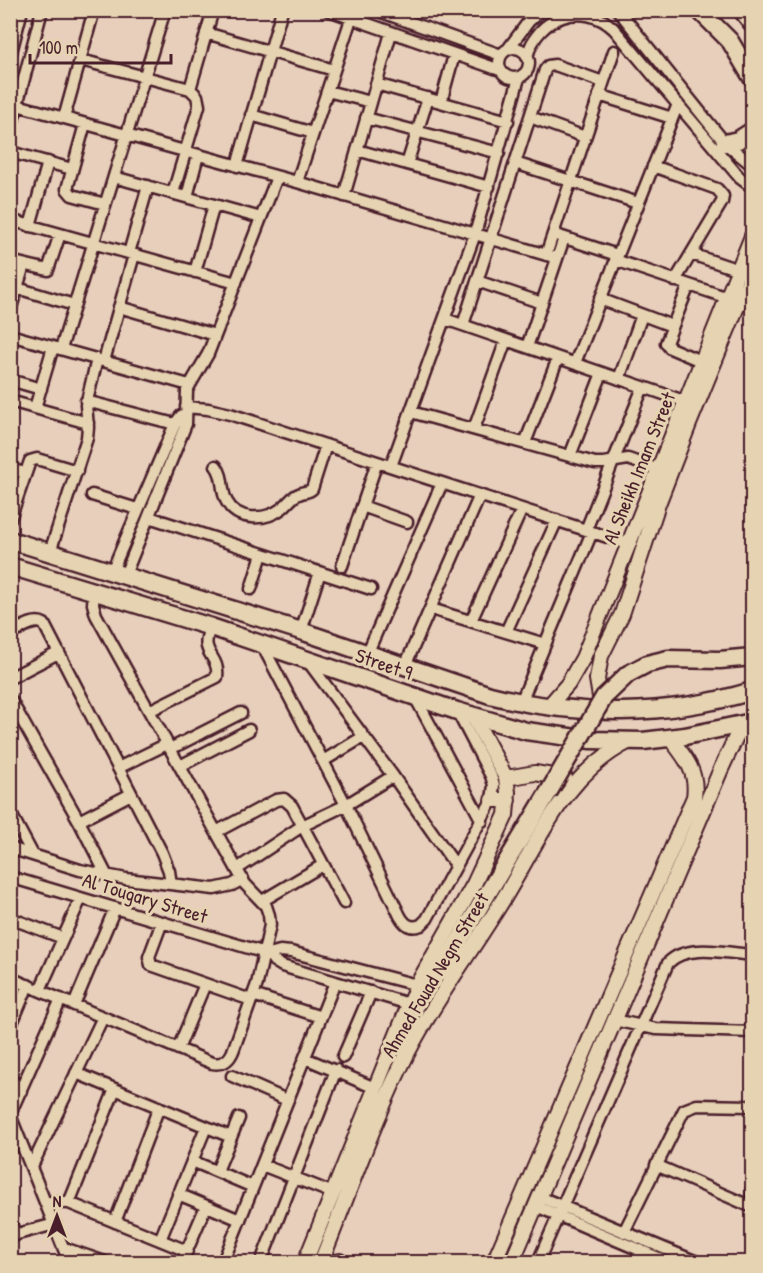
<svg xmlns="http://www.w3.org/2000/svg" width="763" height="1273" font-family="'Patrick Hand',sans-serif">
  <rect width="100%" height="100%" fill="#e7cfbb"/>
  <filter id="ink" filterUnits="userSpaceOnUse"><feTurbulence type="fractalNoise" baseFrequency=".0167" numOctaves="2"/><feDisplacementMap in="SourceGraphic" scale="12" xChannelSelector="R" yChannelSelector="G"/><feConvolveMatrix kernelMatrix="1 2 1 2 8 2 1 2 1" color-interpolation-filters="sRGB"/></filter>
  <g filter="url(#ink)">
    <g fill="none" stroke-linecap="round" stroke-linejoin="round">
      <g stroke="#4a1f2b" stroke-width="15">
        <path id="minor" d="M 328,10 L 500,70
          M 376,10 L 501,55
          M 618,10 L 725,143 L 752,165
          M 206,33 L 334,70
          M499 63a15 15 0 1 1 30 0a15 15 0 1 1-30 0Z
          M 508,49 L 529,21 L 541,10
          M 10,56 L 22,10
          M 527,57 C 537,16 584,0 614,29 L 740,178 L 752,187
          M 81,60 L 190,89 L 197,96 L 199,106 L 173,193
          M 376,84 L 508,121
          M 190,89 L 213,10
          M 327,91 L 371,102
          M 599,95 L 672,118
          M 441,102 L 454,55
          M 17,105 L 297,182 L 557,258
          M 251,115 L 313,133
          M 530,117 L 585,137
          M 64,118 L 94,10
          M 366,118 L 499,153
          M 85,124 L 67,189 L 72,195 L 105,204
          M 10,132 L 42,10
          M 357,150 L 489,187
          M 10,152 L 72,169
          M 515,163 L 638,203
          M 407,164 L 428,98
          M 237,166 L 282,10
          M 653,166 L 717,189 L 723,196 L 722,202 L 675,281
          M 114,177 L 261,218
          M 297,182 L 351,19
          M 344,196 L 391,33
          M 187,197 L 198,155
          M 10,220 L 236,283
          M 30,226 L 48,162
          M 559,236 L 617,255
          M 129,253 L 148,186
          M 691,254 L 739,270
          M 546,255 L 614,51
          M 615,260 L 728,298
          M 10,261 L 48,270 L 60,234
          M 195,272 L 214,205
          M 477,281 L 542,303
          M 689,285 L 666,343 L 670,348 L 703,362
          M 17,288 L 74,305
          M 600,299 L 672,326
          M 119,307 L 215,335
          M 10,311 L 24,265
          M 445,319 L 687,402
          M 463,325 L 545,70 L 548,66 L 555,65 L 603,82
          M 10,335 L 189,385
          M 527,347 L 564,238
          M 61,349 L 165,10
          M 104,361 L 134,255
          M 575,363 L 678,104
          M 619,379 L 642,315
          M 10,380 L 41,389
          M 10,401 L 88,423
          M 86,401 L 175,424
          M 186,407 L 208,409 L 230,414 L 629,544
          M 35,408 L 53,347
          M 411,412 L 595,463 L 604,463 L 628,459 L 659,470
          M 474,429 L 506,340
          M 525,443 L 558,358
          M 570,456 L 602,373
          M 216,466 C 225,477 220,490 227,502 C 237,521 265,521 281,509 C 287,505 292,496 299,494 C 304,491 308,493 312,489 L 326,445
          M 391,466 L 475,234 L 519,78
          M 10,469 L 25,473
          M 92,495 L 137,509
          M 362,506 L 407,522
          M 149,517 L 371,589
          M 10,519 L 30,461 L 37,459 L 77,471
          M 586,530 L 643,387
          M 50,552 L 87,438 L 88,427 L 86,405 L 97,359
          M 342,566 L 377,462
          M 112,571 L 175,424 L 181,416 L 186,414
          M 125,575 L 186,424 L 187,390 L 208,354 L 277,177
          M 251,589 L 262,554
          M 431,609 L 545,644
          M 10,618 L 19,630
          M 471,621 L 522,509
          M 301,631 L 320,572
          M 506,632 L 557,520
          M 10,634 C 20,629 34,618 44,624 L 162,853 L 169,871 L 171,884
          M 261,643 L 346,805 L 400,916 C 405,925 411,929 421,925 L 427,919 L 492,800 L 494,785 L 491,776 L 457,711
          M 367,654 L 442,483
          M 307,660 L 393,776 L 456,866
          M 405,666 L 480,495
          M 10,678 L 58,653
          M 415,697 L 482,821
          M 10,699 L 79,821 L 107,876
          M 521,702 L 592,532
          M 149,711 L 217,677 C 220,654 197,654 211,627
          M 170,749 L 241,713
          M 323,761 L 363,737
          M 180,766 L 249,730
          M 118,768 L 167,744
          M 10,812 L 33,855
          M 79,821 L 131,794
          M 216,832 L 276,800 L 284,799 L 292,806 L 344,903
          M 10,848 L 80,870 L 126,879 L 214,889 L 232,885 L 243,879
          M 237,869 L 302,826 L 346,805 L 393,776
          M 10,877 L 269,954 L 280,951 L 291,952 L 417,985
          M 262,901 L 323,865
          M 10,918 L 63,938
          M 162,922 L 149,957 L 151,965 L 251,1000
          M 269,954 L 274,961 L 282,966 L 409,1004
          M 10,978 L 212,1063 C 222,1065 229,1061 233,1051 L 257,984 L 270,925 L 269,915 L 266,906 L 245,884 L 96,615 L 93,604 L 94,592
          M 40,990 L 81,898
          M 253,995 L 321,1017
          M 74,1005 L 115,908
          M 614,1020 L 656,1029 L 752,1032
          M 10,1028 L 28,985
          M 178,1049 L 205,984
          M 343,1057 L 371,992
          M 305,1058 L 375,1088
          M 76,1073 L 231,1137
          M 232,1076 L 287,1100
          M 10,1078 L 21,1091
          M 10,1114 L 61,999
          M 10,1115 L 69,1262
          M 192,1161 L 253,1187
          M 262,1165 L 333,1193
          M 656,1165 L 752,1207
          M 32,1166 L 103,1017
          M 217,1171 L 239,1118
          M 178,1194 L 240,1220
          M 540,1197 L 697,1262
          M 46,1202 L 69,1203 L 187,1251
          M 69,1203 L 115,1089
          M 536,1206 L 668,1262
          M 752,1207 L 752,1189
          M 10,1221 L 16,1235
          M 115,1222 L 159,1107
          M 624,1232 L 684,1110 L 697,1105 L 752,1106
          M 10,1236 L 55,1224
          M 160,1240 L 206,1127
          M 64,1248 L 105,1262
          M 182,1262 L 206,1206
          M 223,1262 L 335,982
          M 261,1262 L 336,1070
          M 538,1262 L 668,963 C 686,943 727,953 752,955
          M 636,1262 L 641,1250"/>
      </g>
      <g stroke="#4a1f2b" stroke-width="18">
        <path id="tertiary" d="M 548,707 L 568,684 L 583,658 L 752,236
          M 602,709 L 597,679 L 601,656 L 622,614 L 658,504 L 689,424 L 736,309 L 752,276
          M 506,778 L 535,773 L 565,778
          M 492,800 L 508,800
          M 305,1262 L 417,985 L 474,884 L 506,815 L 508,792 L 506,778 L 473,716
          M 321,1262 C 349,1193 374,1119 408,1052 C 436,998 473,949 504,898 C 540,839 565,773 630,741
          M 335,1262 L 340,1261
          M 494,1262 L 694,797 C 698,772 685,757 670,738
          M 512,1262 L 721,769 L 742,724"/>
      </g>
      <g stroke="#4a1f2b" stroke-width="21">
        <path id="secondary" d="M 699,10 L 730,41 L 752,78
          M 742,10 L 752,23
          M 725,143 L 738,140 L 752,131
          M 10,540 L 301,631 L 490,695 C 576,717 667,717 752,691
          M 10,566 L 211,627 L 457,711 L 526,731 L 591,740 L 643,741 L 685,736 L 752,722
          M 417,985 L 431,980 L 442,969 L 548,793"/>
      </g>
      <use href="#minor" stroke="#e5d3b1" stroke-width="10"/>
      <use href="#tertiary" stroke="#e5d3b1" stroke-width="14"/>
      <use href="#secondary" stroke="#e5d3b1" stroke-width="16"/>
      <g stroke="#4a1f2b" stroke-width="21" stroke-linecap="butt">
        <path id="secondary-bridge" d="M 548,793 L 604,697 L 628,674 L 647,664 L 668,659 L 720,660 L 752,657"/>
      </g>
      <use href="#secondary-bridge" stroke="#e5d3b1" stroke-width="16"/>
    </g>
  </g>
  <g text-anchor="middle" stroke-width="6" stroke-linejoin="round" paint-order="stroke">
    <g font-size="20" fill="#4a1f2b" stroke="#e5d3b1">
      <text transform="translate(639 468) rotate(-68)" y="7">Al Sheikh Imam Street</text>
      <text transform="translate(384 664) rotate(19)" y="7">Street 9</text>
      <text transform="translate(145 898) rotate(17)" y="7">Al Tougary Street</text>
      <text transform="translate(435 975) rotate(-59)" y="7">Ahmed Fouad Negm Street</text>
    </g>
  </g>
  <rect width="763" height="1273" fill="none" stroke="#e5d3b1" stroke-width="36"/>
  <rect x="18" y="18" width="727" height="1237" fill="none" stroke="#4a1f2b" stroke-width="2" filter="url(#ink)"/>
  <g transform="translate(57 1216)" stroke="#e5d3b1" stroke-width="4.5" paint-order="stroke">
  <path d="M0-4.5L10 22L0 15L-10 22Z" fill="#4a1f2b"/>
  <text y="-9" font-size="16" font-weight="bold" text-anchor="middle" fill="#4a1f2b">N</text>
  </g>
  <path d="M30 54v9h141v-9" fill="none" stroke="#4a1f2b" stroke-width="3"/>
  <text x="39" y="54" font-size="18" fill="#4a1f2b" stroke="#e5d3b1" stroke-width="4.5" paint-order="stroke">100 m</text>
</svg>
